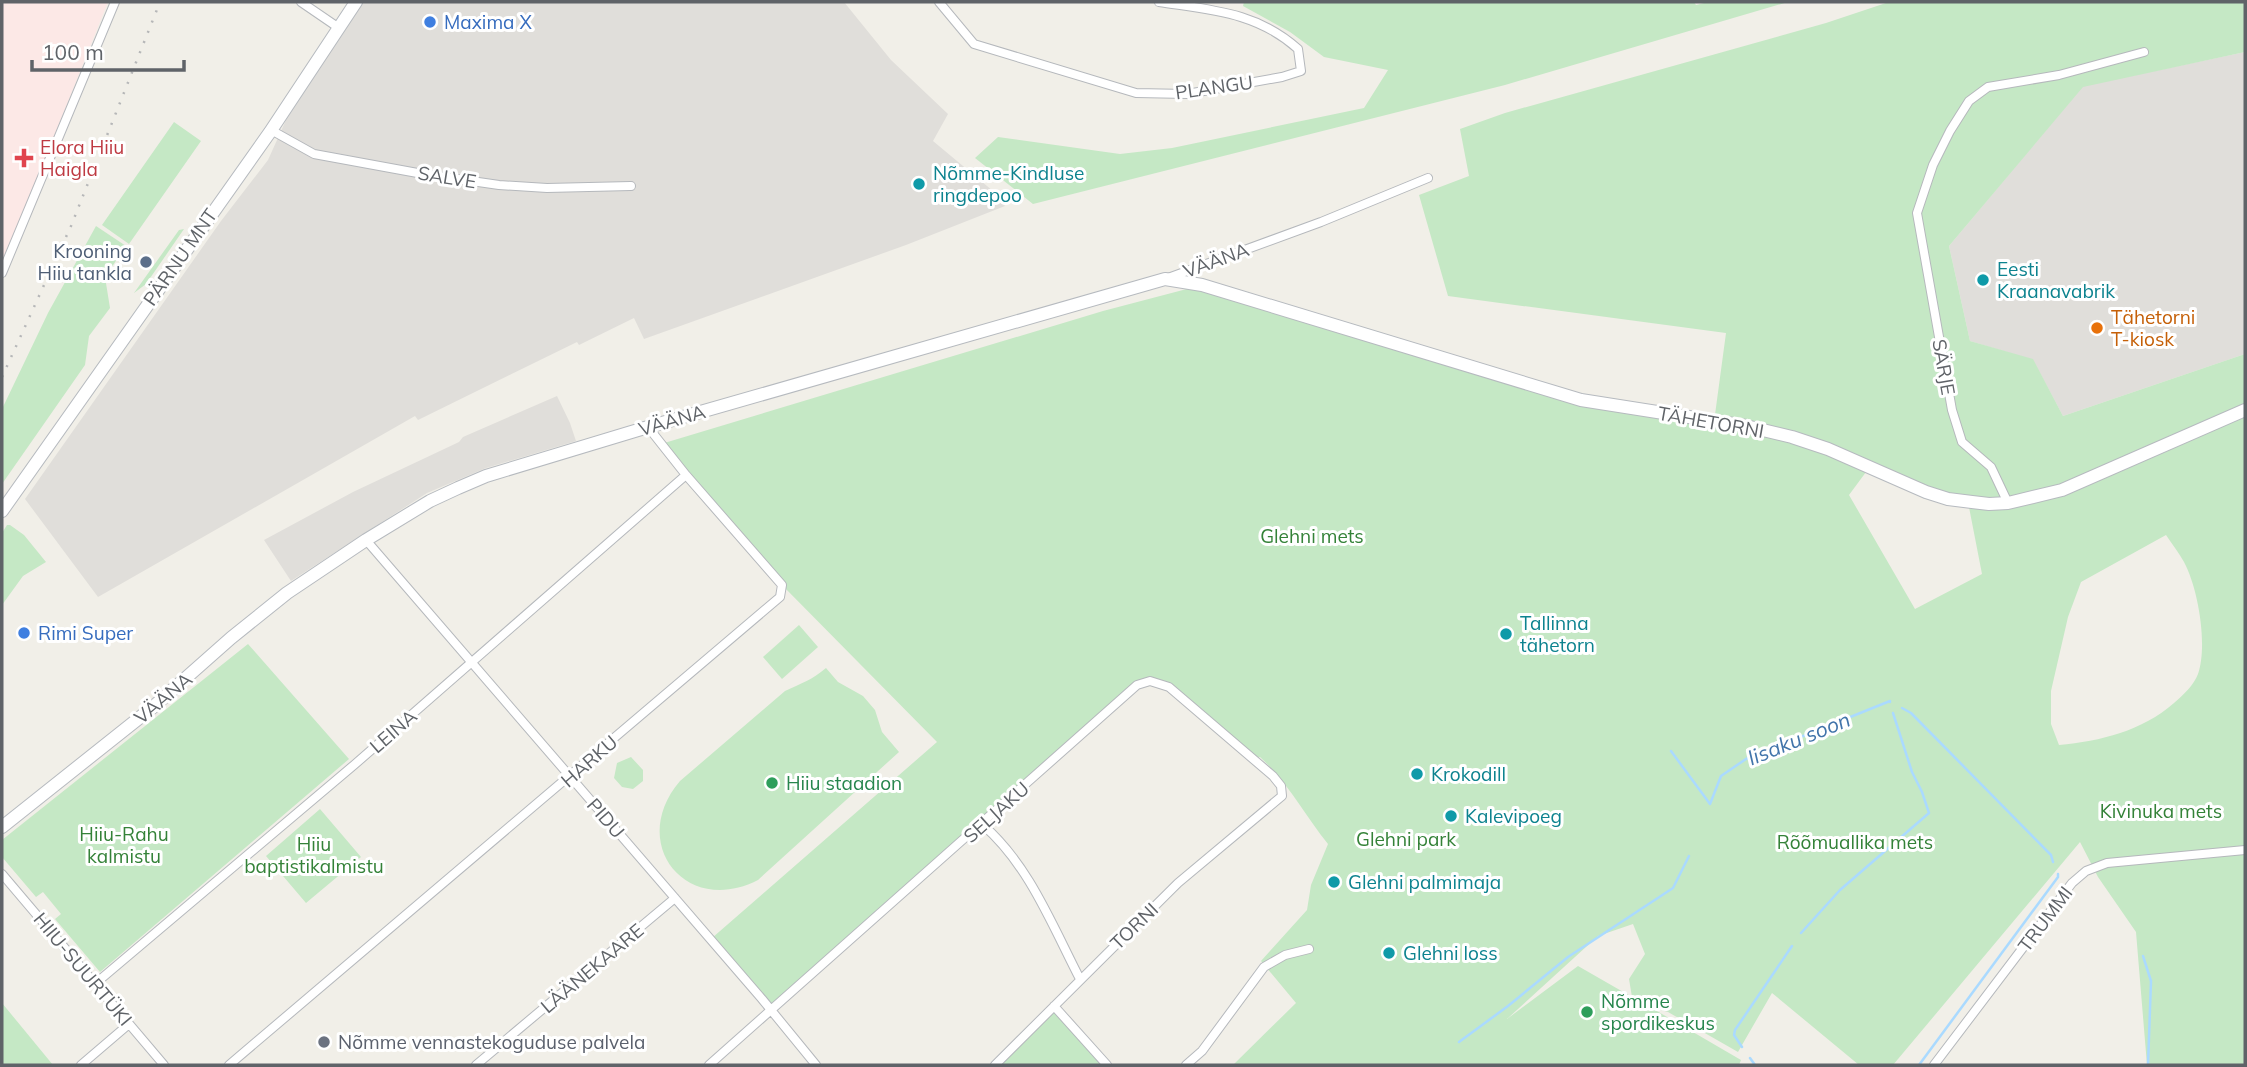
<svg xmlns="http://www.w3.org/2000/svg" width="2247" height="1067" font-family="Mulish,sans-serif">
  <rect width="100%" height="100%" fill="#f1efe8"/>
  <path fill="#e0deda" d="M 356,2 L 844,2 L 891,60 L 948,114 L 933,141 L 993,191 L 1005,206 L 906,245 L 644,339 L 634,318 L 579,345 L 577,342 L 418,420 L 415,416 L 98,597 L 25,499 L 221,221 L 268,160 L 304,80 Z
    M 2245,52 L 2245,354 L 2063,416 L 2033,360 L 1970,341 L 1949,246 L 2083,86 Z
    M 557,396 L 570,423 L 576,441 L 486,468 L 427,493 L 291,581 L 264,540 L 353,492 L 459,442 L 463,437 Z"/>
  <path fill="#fce8e6" d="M 2,2 L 108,2 L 7,254 L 2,261 Z"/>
  <path fill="#c5e8c5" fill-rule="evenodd" d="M 1244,2 L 1694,2 L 1696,5 L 1708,2 L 1788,2 L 1505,85 L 1033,204 L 975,158 L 998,137 L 1120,154 L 1172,148 L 1364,108 L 1388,70 L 1324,57 L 1290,32 L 1243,6 Z
    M 1889,2 L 2245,2 L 2245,52 L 2083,87 L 1949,246 L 1970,341 L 2033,359 L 2063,416 L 2245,354 L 2245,1065 L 2147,1065 L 2136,932 L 2098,877 L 2080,842 L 1893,1065 L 1859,1065 L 1772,993 L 1738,1052 L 1668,1012 L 1650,1007 L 1741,1060 L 1739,1065 L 1233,1065 L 1296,1003 L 1261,961 L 1307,910 L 1311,885 L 1328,844 C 1304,814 1289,784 1260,757 L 1255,758 L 1169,687 L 1150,681 L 1137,685 L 770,1011 L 712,938 L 937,742 L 782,585 L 661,444 L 1103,311 L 1202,285 L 1581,400 L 1714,422 L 1726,333 L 1448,296 L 1419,195 L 1469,176 L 1460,129 L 1505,113 L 1826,23 ZM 1869,468 L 1968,502 L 1982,574 L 1915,609 L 1849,495 ZM 2166,535 C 2172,544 2179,553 2184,562 C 2198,588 2208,645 2198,674 C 2194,685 2183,695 2174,703 C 2142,731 2101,741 2059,745 L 2051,724 L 2051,691 L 2068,617 L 2081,582 ZM 1633,924 L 1645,954 L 1629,979 L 1632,997 L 1578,966 L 1507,1019 L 1598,936 Z
    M 174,122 L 201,141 L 129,244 L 102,225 Z
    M 96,226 L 126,246 L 105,277 L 110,308 L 89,336 L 85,365 L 2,484 L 2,409 L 48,313 Z
    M 184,229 L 146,284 L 134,293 L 179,230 Z
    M 7,525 L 10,525 L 24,535 L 46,562 L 23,576 L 2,605 L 2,533 Z
    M 799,625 L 818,647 L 782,679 L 763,657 Z
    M 248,644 L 349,759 L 100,972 L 55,919 L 61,914 L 43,892 L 36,897 L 2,857 L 2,840 Z
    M 826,668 L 838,682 L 863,696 L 875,710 L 882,732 L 899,752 L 758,880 C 686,917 627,843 680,781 L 785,691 C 802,683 812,680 826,668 Z
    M 631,757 L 643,770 L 643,781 L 633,789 L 622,787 L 614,778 L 617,763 Z
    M 320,809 L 361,857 L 306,903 L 266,856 Z
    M 2,1003 L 53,1065 L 2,1065 Z
    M 1054,1011 L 1102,1065 L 999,1065 Z"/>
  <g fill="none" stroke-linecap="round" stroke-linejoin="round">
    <path stroke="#aadaff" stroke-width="2.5" d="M 1902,708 L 1911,713 L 2051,855 L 2053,862
      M 1671,751 L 1710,804 L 1721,776 L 1746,759 L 1890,701 L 1890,702
      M 1801,933 L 1840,890 L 1929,813 L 1922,792 L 1912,772 L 1893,713
      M 2143,956 L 2151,981 L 2148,1065
      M 1459,1042 L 1508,1006 L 1568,957 L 1673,888 L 1689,856
      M 1742,1047 L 1734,1035 L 1735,1030 L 1792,946
      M 1750,1058 L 1755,1065
      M 1919,1065 L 2058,877 L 2058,874"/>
    <g stroke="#b5b8bc" stroke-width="10">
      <path id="street" d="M 301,2 L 339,28
        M 939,2 L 974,44 L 1136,93 L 1187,94 L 1282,77 L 1301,71 L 1298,49 C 1257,12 1211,10 1159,2
        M 271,130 L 314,154 L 423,174 L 499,185 L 547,188 L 631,186
        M 2,273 L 115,2
        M 1168,278 L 1321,222 L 1428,178
        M 2008,503 L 1991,467 L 1962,442 L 1952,410 L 1917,213 L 1933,165 L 1950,131 L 1969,101 L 1988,87 L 2059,75 L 2144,52
        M 366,540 L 762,999 L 816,1065
        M 983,825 C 1029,865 1052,925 1080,979
        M 2,874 L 164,1065
        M 96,983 L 354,765 L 686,475
        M 1054,1006 L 1107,1065
        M 81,1065 L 129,1024
        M 229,1065 L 780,597 L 782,585 L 686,475 L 648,427
        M 476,1065 L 675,898
        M 709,1065 L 1137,685 L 1150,681 L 1169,687 L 1273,776 L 1281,786 L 1282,796 L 1178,883 L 995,1065
        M 1186,1065 L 1202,1051 L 1264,967 L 1285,955 L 1309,949
        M 1934,1065 L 2072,883 L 2086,871 L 2107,863 L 2245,850"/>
    </g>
    <g stroke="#b6babf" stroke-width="14">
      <path id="secondary" d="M 2,511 L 270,132 L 356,2
        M 2,827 L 153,707 L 231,638 L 287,593 L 366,540 L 430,501 L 458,488 L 486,476 L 648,427 L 1165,279 L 1202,285 L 1581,400 L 1746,426 L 1792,437 L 1828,449 L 1926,492 L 1948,499 L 1972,502 L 1989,504 L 2008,503 L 2062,490 L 2245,410"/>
    </g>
    <use href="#street" stroke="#fff" stroke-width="8"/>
    <use href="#secondary" stroke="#fff" stroke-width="12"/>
    <path stroke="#b6b7b8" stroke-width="2.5" stroke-dasharray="2 9" stroke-linecap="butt" d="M 2,377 L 71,226 L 160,2"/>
  </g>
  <g fill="#3f7fe0" stroke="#fff" stroke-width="2.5">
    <circle cx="430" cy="22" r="7"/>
    <circle cx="24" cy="633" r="7"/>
  </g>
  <path fill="#e0444e" stroke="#fff" stroke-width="2.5" d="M20.5 147.5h7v7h7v7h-7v7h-7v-7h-7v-7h7z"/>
  <g fill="#0f9aa8" stroke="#fff" stroke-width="2.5">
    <circle cx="919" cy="184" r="7"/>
    <circle cx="1983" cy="280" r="7"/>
    <circle cx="1506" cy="634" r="7"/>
    <circle cx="1417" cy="774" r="7"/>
    <circle cx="1451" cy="816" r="7"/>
    <circle cx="1334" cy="882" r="7"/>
    <circle cx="1389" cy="953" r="7"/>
  </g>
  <circle fill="#5c6f8a" stroke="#fff" stroke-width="2.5" cx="146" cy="262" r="7"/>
  <circle fill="#e8710a" stroke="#fff" stroke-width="2.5" cx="2097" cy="328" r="7"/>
  <g fill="#2e9e5b" stroke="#fff" stroke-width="2.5">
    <circle cx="772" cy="783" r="7"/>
    <circle cx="1587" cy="1012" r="7"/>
  </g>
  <circle fill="#6b7280" stroke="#fff" stroke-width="2.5" cx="324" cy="1042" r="7"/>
  <g text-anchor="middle" stroke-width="6" stroke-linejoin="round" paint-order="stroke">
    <g font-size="19" fill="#366cbe" stroke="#fff" text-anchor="start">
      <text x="444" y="29">Maxima X</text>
      <text x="38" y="640">Rimi Super</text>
    </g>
    <g font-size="19" fill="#5f6368" stroke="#fff">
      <text transform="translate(1214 87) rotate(-8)" y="7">PLANGU</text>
      <text transform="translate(447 177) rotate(9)" y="7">SALVE</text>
      <text transform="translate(180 257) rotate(-55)" y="7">PÄRNU MNT</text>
      <text transform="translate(1216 260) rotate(-20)" y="7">VÄÄNA</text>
      <text transform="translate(1944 367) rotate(80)" y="7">SÄRJE</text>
      <text transform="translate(672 420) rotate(-16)" y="7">VÄÄNA</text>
      <text transform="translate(1711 422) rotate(10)" y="7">TÄHETORNI</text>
      <text transform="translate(163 698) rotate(-40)" y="7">VÄÄNA</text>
      <text transform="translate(393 731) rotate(-41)" y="7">LEINA</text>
      <text transform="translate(589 761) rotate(-41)" y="7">HARKU</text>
      <text transform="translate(996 812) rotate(-42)" y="7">SELJAKU</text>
      <text transform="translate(606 818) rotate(49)" y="7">PIDU</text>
      <text transform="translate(2045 919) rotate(-53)" y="7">TRUMMI</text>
      <text transform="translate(1134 926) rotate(-44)" y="7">TORNI</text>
      <text transform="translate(592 968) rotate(-40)" y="7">LÄÄNEKAARE</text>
      <text transform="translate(83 969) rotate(50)" y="7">HIIU-SUURTÜKI</text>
    </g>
    <g font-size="19" fill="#be3a42" stroke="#fff" text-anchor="start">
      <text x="40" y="154">Elora Hiiu<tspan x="40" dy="22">Haigla</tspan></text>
    </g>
    <g font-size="19" fill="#0d838f" stroke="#fff" text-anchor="start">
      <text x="933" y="180">Nõmme-Kindluse<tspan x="933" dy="22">ringdepoo</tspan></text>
      <text x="1997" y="276">Eesti<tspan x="1997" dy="22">Kraanavabrik</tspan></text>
      <text x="1520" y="630">Tallinna<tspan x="1520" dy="22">tähetorn</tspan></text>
      <text x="1431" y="781">Krokodill</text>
      <text x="1465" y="823">Kalevipoeg</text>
      <text x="1348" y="889">Glehni palmimaja</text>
      <text x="1403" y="960">Glehni loss</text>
    </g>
    <g font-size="19" fill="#4e5e75" stroke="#fff" text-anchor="end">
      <text x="132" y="258">Krooning<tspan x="132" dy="22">Hiiu tankla</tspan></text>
    </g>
    <g font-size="19" fill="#c56008" stroke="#fff" text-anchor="start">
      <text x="2111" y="324">Tähetorni<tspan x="2111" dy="22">T-kiosk</tspan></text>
    </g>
    <g font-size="19" fill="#348238" stroke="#fff">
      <text x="1312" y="543">Glehni mets</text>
      <text x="2161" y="818">Kivinuka mets</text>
      <text x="124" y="841">Hiiu-Rahu<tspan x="124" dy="22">kalmistu</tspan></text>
      <text x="1406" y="846">Glehni park</text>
      <text x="1855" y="849">Rõõmuallika mets</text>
      <text x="314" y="851">Hiiu<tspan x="314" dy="22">baptistikalmistu</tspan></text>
    </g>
    <g font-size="19" fill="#27864d" stroke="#fff" text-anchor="start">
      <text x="786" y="790">Hiiu staadion</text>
      <text x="1601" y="1008">Nõmme<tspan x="1601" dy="22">spordikeskus</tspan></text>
    </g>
    <g font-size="19" fill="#5b616d" stroke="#fff" text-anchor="start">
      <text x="338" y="1049">Nõmme vennastekoguduse palvela</text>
    </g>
    <g font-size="21" font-style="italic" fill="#4174aa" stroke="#fff">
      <text transform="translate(1799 739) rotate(-22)" y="7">Iisaku soon</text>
    </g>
  </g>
  <rect width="2247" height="1067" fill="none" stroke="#5f6368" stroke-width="7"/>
  <path d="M32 60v10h152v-10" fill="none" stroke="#5f6368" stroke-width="3.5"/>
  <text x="42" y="60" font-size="21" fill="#5f6368" stroke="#ffffff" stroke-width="5" paint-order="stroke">100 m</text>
</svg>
